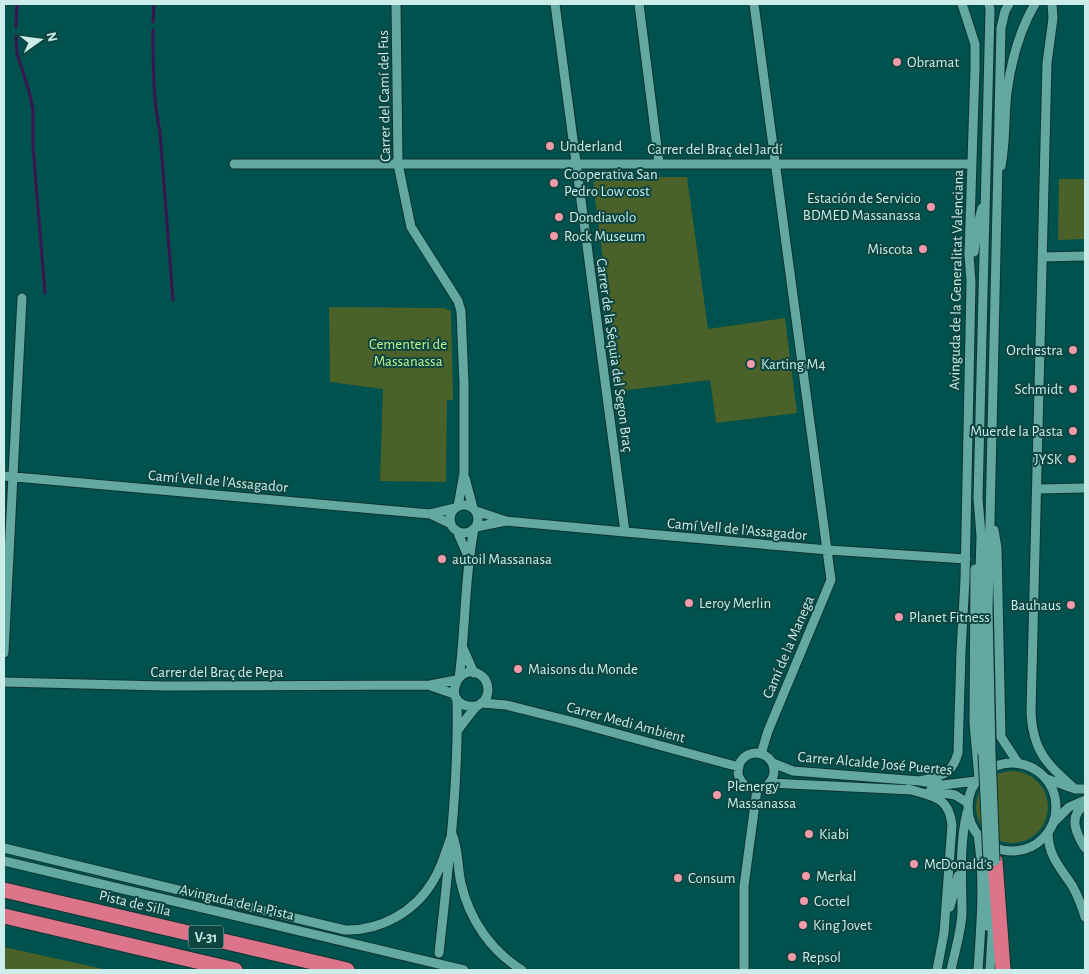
<svg xmlns="http://www.w3.org/2000/svg" width="1089" height="974" font-family="'Alegreya Sans',sans-serif">
  <rect width="100%" height="100%" fill="#00524e"/>
  <path fill="#4a6129" d="M 600,177 L 687,177 L 708,329 L 785,318 L 797,413 L 716,423 L 710,380 L 620,391 L 593,183 Z
    M 1059,179 L 1085,179 L 1085,239 L 1058,240 Z
    M 329,307 L 444,308 L 451,311 L 453,400 L 447,400 L 446,482 L 380,481 L 383,389 L 330,382 Z
    M976 807a36 36 0 1 1 72 0a36 36 0 1 1-72 0Z
    M 4,947 L 108,970 L 4,970 Z"/>
  <g fill="none" stroke-linecap="round" stroke-linejoin="round">
    <path stroke="#391652" stroke-width="3" d="M 153,22 L 154,4
      M 16,27 L 17,4
      M 153,30 C 153,64 153,99 160,132 L 173,300
      M 16,37 L 17,53 L 29,91 L 33,110 L 33,147 L 45,293"/>
    <g stroke="#0e3331" stroke-width="11">
      <path id="minor" d="M 396,4 L 398,164 L 411,227 L 458,301 L 461,311 L 464,384 L 464,473 L 458,506
        M 555,4 L 625,532
        M 639,4 L 659,163
        M 754,4 L 831,580 L 768,731 L 761,754
        M 1052,4 L 1053,18 L 1047,63 L 1031,713 C 1033,752 1047,764 1075,789
        M 234,164 L 971,164
        M 1001,166 C 1006,141 1004,117 1007,92 C 1011,63 1020,29 1035,4
        M 974,252 L 977,228 L 982,208
        M 1043,257 L 1085,256
        M 4,476 L 430,514 L 455,508
        M 465,478 L 473,508
        M 1037,489 L 1085,488
        M450 519a14 14 0 1 1 28 0a14 14 0 1 1-28 0Z
        M 476,511 L 506,521 L 625,532 L 828,550 L 966,559
        M 430,514 L 451,524
        M 476,527 L 506,521
        M 994,530 L 997,548 L 1001,737 L 1018,763
        M 457,531 L 468,556
        M 975,569 L 974,723 L 979,778
        M 463,648 L 474,673
        M 4,653 L 22,298
        M 459,678 C 466,628 464,578 474,529
        M 4,682 L 163,686 L 430,685 L 456,680
        M 431,686 L 454,694
        M 482,703 L 506,705 L 574,722 L 739,767
        M 458,730 C 463,723 469,715 475,708 C 478,705 481,704 484,701 C 490,694 489,682 482,676 C 457,657 438,710 476,706
        M738 771a18 18 0 1 1 36 0a18 18 0 1 1-36 0Z
        M 983,754 L 979,611 L 981,536 L 978,498 L 990,9 L 989,4
        M 991,754 L 988,610 L 1001,28 L 1005,11 L 1009,4
        M968 807a44 44 0 1 1 88 0a44 44 0 1 1-88 0Z
        M 773,763 L 793,771 L 920,781 L 943,785 L 976,781
        M 1047,779 L 1075,789 L 1085,789
        M 920,781 C 941,776 952,775 958,753 L 961,651 L 965,580 L 971,282 L 969,255 L 975,68 L 975,44 L 962,4
        M 770,783 L 912,790
        M 908,789 C 932,796 949,796 952,825 L 944,933 L 937,970
        M 930,791 L 955,795 L 968,803
        M 1085,805 C 1067,816 1077,835 1085,848
        M 1054,822 L 1069,807 L 1085,800
        M 452,834 C 459,850 457,866 461,883 C 469,919 491,951 522,970
        M 1048,834 C 1049,858 1061,868 1073,887 C 1078,897 1082,906 1085,917
        M 978,835 C 985,879 981,926 978,970
        M 4,848 L 345,930 C 380,931 415,912 433,881 C 442,867 446,850 452,834
        M 4,861 L 464,970
        M 950,907 L 958,876
        M 987,926 L 988,861
        M 439,953 C 448,869 459,784 457,699
        M 744,970 L 744,886 L 757,789
        M 951,970 C 955,951 961,932 962,913 C 962,879 959,846 967,812
        M 990,970 L 993,918"/>
    </g>
    <g stroke="#0e3331" stroke-width="17">
      <path id="highway" d="M 995,861 L 1003,970
        M 4,890 L 347,970
        M 4,916 L 235,970"/>
    </g>
    <use href="#minor" stroke="#64a8a2" stroke-width="9"/>
    <use href="#highway" stroke="#dd758a" stroke-width="15"/>
    <g stroke="#0e3331" stroke-width="11" stroke-linecap="butt">
      <path id="minor-bridge" d="M 983,754 L 988,861
        M 991,754 L 995,861"/>
    </g>
    <use href="#minor-bridge" stroke="#64a8a2" stroke-width="9"/>
  </g>
  <g fill="#f39aaa" stroke="#0d4541" stroke-width="2">
    <circle cx="897" cy="62" r="5"/>
    <circle cx="550" cy="146" r="5"/>
    <circle cx="554" cy="183" r="5"/>
    <circle cx="931" cy="207" r="5"/>
    <circle cx="559" cy="217" r="5"/>
    <circle cx="554" cy="236" r="5"/>
    <circle cx="923" cy="249" r="5"/>
    <circle cx="1073" cy="350" r="5"/>
    <circle cx="751" cy="364" r="5"/>
    <circle cx="1073" cy="389" r="5"/>
    <circle cx="1073" cy="431" r="5"/>
    <circle cx="1072" cy="459" r="5"/>
    <circle cx="442" cy="559" r="5"/>
    <circle cx="689" cy="603" r="5"/>
    <circle cx="1071" cy="605" r="5"/>
    <circle cx="899" cy="617" r="5"/>
    <circle cx="518" cy="669" r="5"/>
    <circle cx="717" cy="795" r="5"/>
    <circle cx="809" cy="834" r="5"/>
    <circle cx="914" cy="864" r="5"/>
    <circle cx="806" cy="876" r="5"/>
    <circle cx="678" cy="878" r="5"/>
    <circle cx="804" cy="901" r="5"/>
    <circle cx="803" cy="925" r="5"/>
    <circle cx="792" cy="957" r="5"/>
  </g>
  <g text-anchor="middle" stroke-width="4" stroke-linejoin="round" paint-order="stroke">
    <rect fill="#0d4541" stroke="#92bab6" stroke-width="1" x="188.5" y="925.5" width="35" height="23" rx="4"/>
    <g font-size="14" font-weight="bold" fill="#cbece8">
      <text x="206" y="942">V-31</text>
    </g>
    <g font-size="15" fill="#cbece8" stroke="#0d4541" text-anchor="start">
      <text x="907" y="67">Obramat</text>
      <text x="560" y="151">Underland</text>
      <text x="564" y="179">Cooperativa San<tspan x="564" dy="17">Pedro Low cost</tspan></text>
      <text x="921" y="203" text-anchor="end">Estación de Servicio<tspan x="921" dy="17">BDMED Massanassa</tspan></text>
      <text x="569" y="222">Dondiavolo</text>
      <text x="564" y="241">Rock Museum</text>
      <text x="913" y="254" text-anchor="end">Miscota</text>
      <text x="1063" y="355" text-anchor="end">Orchestra</text>
      <text x="761" y="369">Karting M4</text>
      <text x="1063" y="394" text-anchor="end">Schmidt</text>
      <text x="1063" y="436" text-anchor="end">Muerde la Pasta</text>
      <text x="1062" y="464" text-anchor="end">JYSK</text>
      <text x="452" y="564">autoil Massanasa</text>
      <text x="699" y="608">Leroy Merlin</text>
      <text x="1061" y="610" text-anchor="end">Bauhaus</text>
      <text x="909" y="622">Planet Fitness</text>
      <text x="528" y="674">Maisons du Monde</text>
      <text x="727" y="791">Plenergy<tspan x="727" dy="17">Massanassa</tspan></text>
      <text x="819" y="839">Kiabi</text>
      <text x="924" y="869">McDonald's</text>
      <text x="816" y="881">Merkal</text>
      <text x="688" y="883">Consum</text>
      <text x="814" y="906">Coctel</text>
      <text x="813" y="930">King Jovet</text>
      <text x="802" y="962">Repsol</text>
    </g>
    <g font-size="15" fill="#cbece8" stroke="#0d4541">
      <text transform="translate(384 96) rotate(-91)" y="5">Carrer del Camí del Fus</text>
      <text x="715" y="154">Carrer del Braç del Jardí</text>
      <text transform="translate(956 280) rotate(-89)" y="5">Avinguda de la Generalitat Valenciana</text>
      <text transform="translate(615 355) rotate(82)" y="5">Carrer de la Séquia del Segon Braç</text>
      <text transform="translate(218 481) rotate(5)" y="5">Camí Vell de l'Assagador</text>
      <text transform="translate(737 529) rotate(5)" y="5">Camí Vell de l'Assagador</text>
      <text transform="translate(788 647) rotate(-67)" y="5">Camí de la Manega</text>
      <text x="217" y="677">Carrer del Braç de Pepa</text>
      <text transform="translate(626 722) rotate(15)" y="5">Carrer Medi Ambient</text>
      <text transform="translate(875 763) rotate(5)" y="5">Carrer Alcalde José Puertes</text>
      <text transform="translate(237 902) rotate(13)" y="5">Avinguda de la Pista</text>
      <text transform="translate(135 903) rotate(13)" y="5">Pista de Silla</text>
    </g>
    <g font-size="15" fill="#c6f28d" stroke="#0d4541">
      <text x="408" y="349">Cementeri de<tspan x="408" dy="17">Massanassa</tspan></text>
    </g>
  </g>
  <rect width="1089" height="974" fill="none" stroke="#cbece8" stroke-width="10"/>
  <g transform="translate(40 40) rotate(76)" stroke="#0d4541" stroke-width="4" paint-order="stroke">
  <path d="M0-4L9 19L0 12L-9 19Z" fill="#cbece8"/>
  <text y="-8" font-size="14" font-weight="bold" text-anchor="middle" fill="#cbece8">N</text>
  </g>
</svg>
